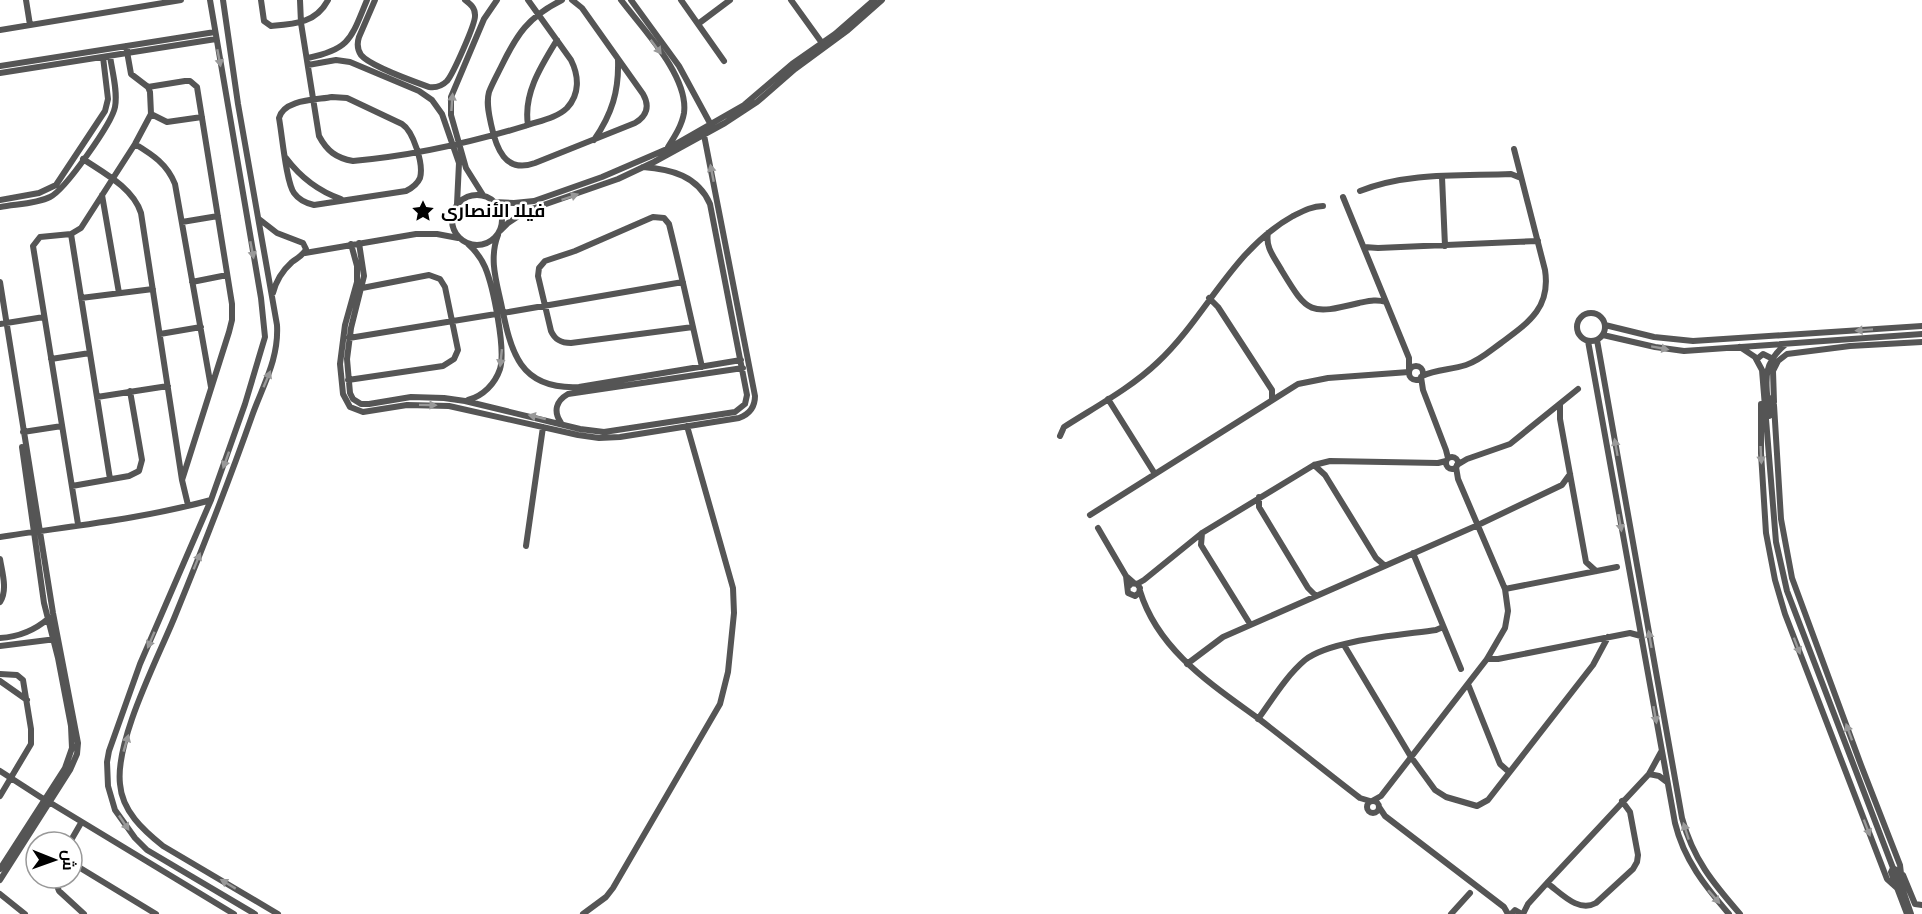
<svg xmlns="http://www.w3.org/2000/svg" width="1922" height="914" font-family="'Titillium Web',Cairo,sans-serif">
  <rect width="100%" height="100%" fill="#fff"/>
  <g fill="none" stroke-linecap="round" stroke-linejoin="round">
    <path stroke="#555" stroke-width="6" d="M 26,0 L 30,25
      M 210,0 L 261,298 L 265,337 L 245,404 L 211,500 L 140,664 L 109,751 L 107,762 L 108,786 L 115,810 L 135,838 L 147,850 L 255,914
      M 223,0 L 238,104 L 277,325 C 279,359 263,385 252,416 C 228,484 202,550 175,616 C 158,658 115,740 120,784 C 122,811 143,830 163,846 L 278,914
      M 261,0 L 264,21 L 271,26 C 295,24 316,23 328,0
      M 300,0 L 301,23 L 319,136 C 327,151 336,158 353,161 C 411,156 469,143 525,126 C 539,121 557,118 567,108 C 580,94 579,76 571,60 L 528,0
      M 375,0 L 359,37 C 357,43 357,49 361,55 C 370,66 415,82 429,87 C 436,88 442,86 447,81 C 453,74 476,23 475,15 C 475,7 470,4 465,0
      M 562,0 C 528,17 517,34 501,67 C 497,75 492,84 489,92 C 486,103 489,114 491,124 C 496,148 505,174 535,163 L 635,123 C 647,116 650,106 643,94 L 582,8 L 572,0
      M 621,0 C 642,28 689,76 684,113 C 682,125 675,136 668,147
      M 631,0 L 679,66 L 711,125
      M 681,0 L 724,61
      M 791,0 L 822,43
      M 698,24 L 730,0
      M 0,30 L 181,0
      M 308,58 C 351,49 351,38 367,0
      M 308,65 L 336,60 L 350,62 L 419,91 L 432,100 L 442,114 L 459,163 L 457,204
      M 0,66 L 215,32
      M 0,73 L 216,39
      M 148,87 L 185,81 L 190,81 L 197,87 L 232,304 L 232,320 L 229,332 L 182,480
      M 332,97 L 347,98 L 402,124 C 413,131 424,164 420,178 C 417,185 412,188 406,191 L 314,205 C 305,203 299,200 294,193 C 286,182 282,134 279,118 C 284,99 317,100 332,97 Z
      M 151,114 L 167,122 L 202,117
      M 528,125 C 523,94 541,66 557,40
      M 594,140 C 612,114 619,91 618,60
      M 135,144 C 153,155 167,164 175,184 L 211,387
      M 286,158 C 301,178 318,191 341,199
      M 83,159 C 104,173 133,188 141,213 L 182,480 L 188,505
      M 1442,177 L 1445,246
      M 1360,191 C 1407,172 1461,176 1511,174 L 1521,178
      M452 220a25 25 0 1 1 50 0a25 25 0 1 1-50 0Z
      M 102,195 L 119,293
      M 483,195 L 466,168 L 451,115 L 451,97 L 484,19 L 497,0
      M 1343,197 L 1409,358 L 1409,370
      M 0,200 L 39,193 L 56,185 L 105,111 L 108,99 L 103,57
      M 494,202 L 514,203 L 534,201 L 602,177 L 667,149 L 744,105 L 792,64 L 835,34 L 874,0
      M 0,207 C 16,204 36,204 50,197 C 65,190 112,123 115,107 C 118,91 112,71 110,56
      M 259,219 L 277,233 L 303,243 L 306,249 C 304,255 297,258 292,262 C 282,271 276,281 273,293
      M 182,222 L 218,216
      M 500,231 L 508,223 L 526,211 L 618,179 L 654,162 L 725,123 L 757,102 L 795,69 L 848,30 L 882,0
      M 1268,233 C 1265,248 1275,258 1282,271 C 1308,314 1310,315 1359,303 C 1369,301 1376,299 1386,302
      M 71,234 L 110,479
      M 498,235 C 489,258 496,280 501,303 C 511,352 519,390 579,387 L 741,360
      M 359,243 L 364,276 L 351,328 L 347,359 L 350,393 L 353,399 L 361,404 L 369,404 L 411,397 L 444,398 L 465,401 L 580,429 L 604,432 L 735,412 L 745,404 L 747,395 L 710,204 C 698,176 671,169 643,167
      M 351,244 L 357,266 L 357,282 L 345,325 L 340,364 L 343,394 L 350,407 L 363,412 L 407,405 L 449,406 L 578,435 L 599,438 L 620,437 L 739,418 C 750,414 755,407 755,396 L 704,135
      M 1364,247 L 1378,248 L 1538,241
      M 305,253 L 416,234 L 437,234 L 458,238
      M 0,282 L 53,613 L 78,743 L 77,754 L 70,770 L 0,880
      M 192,282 L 227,275
      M 81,298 L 153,289
      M 1209,298 L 1218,307 L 1272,390 L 1272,400
      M1577 327a14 14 0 1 1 28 0a14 14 0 1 1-28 0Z
      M 503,313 L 683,282
      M 0,324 L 44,317
      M 1605,325 L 1654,337 L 1693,341 L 1922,326
      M 693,327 L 571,343 C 561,343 555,340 551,331 L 538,276 L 539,268 L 545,261 L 575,251 L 653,217 L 664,218 L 669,224 C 681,272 691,319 702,367
      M 160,334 L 201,327
      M 1603,335 L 1655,347 L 1684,351 L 1922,334
      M 349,338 L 496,314
      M 1597,340 L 1682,818 C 1693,859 1713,883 1740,914
      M 1588,341 L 1675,823 C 1684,860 1705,886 1729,914
      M 1740,347 L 1755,357 L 1762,370 L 1776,542 L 1787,591 L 1893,868 L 1896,870 L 1911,914
      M 51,359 L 90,353
      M 1757,359 L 1763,354 L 1771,358
      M1409 373a7 7 0 1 1 14 0a7 7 0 1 1-14 0Z
      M 1422,376 C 1436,369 1451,370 1466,365 C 1479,361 1490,351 1501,343 C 1528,323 1551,308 1545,270 L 1514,149
      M 1421,377 L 1423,390 L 1446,450 L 1448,458
      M 348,380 L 443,366 L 454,359 L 458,350 L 445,287 L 440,279 L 429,275 L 362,288
      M 97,397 L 168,386
      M 1768,397 L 1774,405 L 1781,519 L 1792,578 L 1861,765 L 1900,865 L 1902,882
      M 1108,399 L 1155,474
      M 468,400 C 483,396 495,384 500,369 C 506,349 493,286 485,267 C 481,258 476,251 468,244
      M 1774,402 L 1773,371 L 1778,361 L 1787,354 L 1850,346 L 1922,342
      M 1560,404 L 1560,419 L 1586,562 L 1596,571
      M 1761,404 L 1761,453 L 1766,533 L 1775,580 L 1785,614 L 1887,879 L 1897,888
      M 1769,416 C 1767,385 1759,366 1786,344
      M 561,423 C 553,411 556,401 568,394 L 743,368
      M 23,432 L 62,426
      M 1060,436 L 1064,427 C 1095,407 1131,388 1158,362 C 1207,316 1232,250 1293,216 C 1303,211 1312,206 1323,206
      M1446 463a6 6 0 1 1 12 0a6 6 0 1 1-12 0Z
      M 1314,465 L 1325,475 L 1376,558 L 1384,565
      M 1457,465 L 1467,459 L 1510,444 L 1578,389
      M 72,486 L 129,476 L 139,471 L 142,460 L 130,391
      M 1259,497 L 1259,507 L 1308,588 L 1316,596
      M 1090,515 L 1298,384 L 1328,378 L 1409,372
      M 78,524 L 33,246 L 40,237 L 71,234 L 81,228 L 135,144 L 151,114 L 150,92 L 148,87 L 131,74 L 126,46
      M 1098,528 L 1126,576 L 1134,583
      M 1202,533 L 1201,545 L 1250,624
      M 0,537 C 71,526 142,519 211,500
      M 526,546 L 543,427
      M 1413,553 L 1461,669
      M 0,559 C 2,572 8,590 0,602
      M 1126,576 L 1128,593 L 1135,596 L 1139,593 L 1140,588 L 1137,584 L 1132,583 L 1129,586
      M 1137,584 L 1144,580 L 1202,533 L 1314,465 L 1330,461 L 1438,463 L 1446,461
      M 1505,589 L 1617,567
      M 1140,591 C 1158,650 1211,684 1259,719 C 1293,745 1326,772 1360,798 L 1370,801
      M 0,638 C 19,637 34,631 49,618
      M 1344,645 L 1411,757 L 1435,790 L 1446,797 L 1477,806 L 1488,800 L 1593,665 L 1608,637
      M 0,646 L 56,639
      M 1487,659 L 1498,659 L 1630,633 L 1641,636
      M 1187,664 L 1223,637 L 1478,525 L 1562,485 L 1570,474
      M 0,674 L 17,675 L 23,680 L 31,729 L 31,744 L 0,796
      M 0,681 L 27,700
      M 1468,684 L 1500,764 L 1509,772
      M 1258,719 C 1272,700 1286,676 1305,660 C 1330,640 1402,635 1436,630 L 1443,627
      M 0,771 L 45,800
      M 1649,774 L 1659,776 L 1667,782
      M1367 807a6 6 0 1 1 12 0a6 6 0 1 1-12 0Z
      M 1372,801 L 1381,796 L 1487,659 L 1505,628 L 1508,611 L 1505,589 L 1458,479 L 1456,467
      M 49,802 L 234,914
      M 1379,807 L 1385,816 L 1504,907 L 1508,914
      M 70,842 L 81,823
      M 72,863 L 156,914
      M 1893,868 L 1891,872 L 1907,914
      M 0,869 L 65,768 L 72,748 L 71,726 L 58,658 L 44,603 L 22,447
      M 1903,875 L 1915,904 L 1922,905
      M 54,878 L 59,891 L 84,914
      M 1547,883 C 1561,893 1578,913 1596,903 L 1633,869 L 1637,862 L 1638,855 L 1630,812 L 1622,801
      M 0,894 L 25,914
      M 583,914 L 606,897 L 613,888 L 720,704 L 728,672 L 734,613 L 733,588 L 687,426
      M 1451,914 L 1470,893
      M 1511,914 L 1515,910 L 1522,914
      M 1523,914 L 1528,904 L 1547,883 L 1649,774 L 1661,752"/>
  </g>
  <defs><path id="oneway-solid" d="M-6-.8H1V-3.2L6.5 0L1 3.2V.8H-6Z" transform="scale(1.5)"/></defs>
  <g fill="#999">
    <use href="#oneway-solid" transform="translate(656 47) rotate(53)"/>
    <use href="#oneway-solid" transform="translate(219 58) rotate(79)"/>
    <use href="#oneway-solid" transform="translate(452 102) rotate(-86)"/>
    <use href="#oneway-solid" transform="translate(712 173) rotate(-101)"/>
    <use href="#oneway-solid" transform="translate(570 197) rotate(-19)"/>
    <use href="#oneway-solid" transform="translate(252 250) rotate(79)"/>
    <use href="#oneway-solid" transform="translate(1864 330) rotate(176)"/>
    <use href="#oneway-solid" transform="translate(1660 348) rotate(10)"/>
    <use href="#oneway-solid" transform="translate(501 358) rotate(96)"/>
    <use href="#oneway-solid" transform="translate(267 379) rotate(-67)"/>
    <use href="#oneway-solid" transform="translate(428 405) rotate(1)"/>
    <use href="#oneway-solid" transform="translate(537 417) rotate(-167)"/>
    <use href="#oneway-solid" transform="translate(1616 447) rotate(-100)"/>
    <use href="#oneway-solid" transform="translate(1761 455) rotate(87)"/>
    <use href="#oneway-solid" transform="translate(226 460) rotate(110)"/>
    <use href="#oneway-solid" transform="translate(1620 523) rotate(80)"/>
    <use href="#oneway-solid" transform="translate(197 561) rotate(-68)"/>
    <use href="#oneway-solid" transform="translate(1650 639) rotate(-100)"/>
    <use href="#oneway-solid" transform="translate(151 640) rotate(113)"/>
    <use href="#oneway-solid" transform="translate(1797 646) rotate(69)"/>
    <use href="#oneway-solid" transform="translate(1655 715) rotate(80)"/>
    <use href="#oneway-solid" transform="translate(1849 732) rotate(-110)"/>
    <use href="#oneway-solid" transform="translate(126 743) rotate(-74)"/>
    <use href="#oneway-solid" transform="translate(124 823) rotate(56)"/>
    <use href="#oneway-solid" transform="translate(1867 828) rotate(69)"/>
    <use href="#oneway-solid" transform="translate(1686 831) rotate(-108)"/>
    <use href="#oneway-solid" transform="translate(228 884) rotate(-149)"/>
    <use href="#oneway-solid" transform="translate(1714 897) rotate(49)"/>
  </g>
  <defs>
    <g id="sight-bare" transform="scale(1.8)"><path d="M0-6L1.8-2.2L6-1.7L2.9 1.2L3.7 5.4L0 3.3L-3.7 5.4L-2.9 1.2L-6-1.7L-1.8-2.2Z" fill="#000" stroke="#fff" stroke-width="2.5" paint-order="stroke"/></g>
  </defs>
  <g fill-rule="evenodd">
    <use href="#sight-bare" x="423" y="211"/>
  </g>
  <g text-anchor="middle" stroke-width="5" stroke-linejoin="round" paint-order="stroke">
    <g font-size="18" font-weight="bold" fill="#000" stroke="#fff" text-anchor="start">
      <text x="441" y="217">فيلا الأنصارى</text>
    </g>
  </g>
  <g transform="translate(54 860) rotate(91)"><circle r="28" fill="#ffffff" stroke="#999999" stroke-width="1.5"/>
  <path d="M0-4.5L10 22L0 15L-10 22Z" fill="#000000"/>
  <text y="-9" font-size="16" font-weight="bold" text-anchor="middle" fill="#000000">ش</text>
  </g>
</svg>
